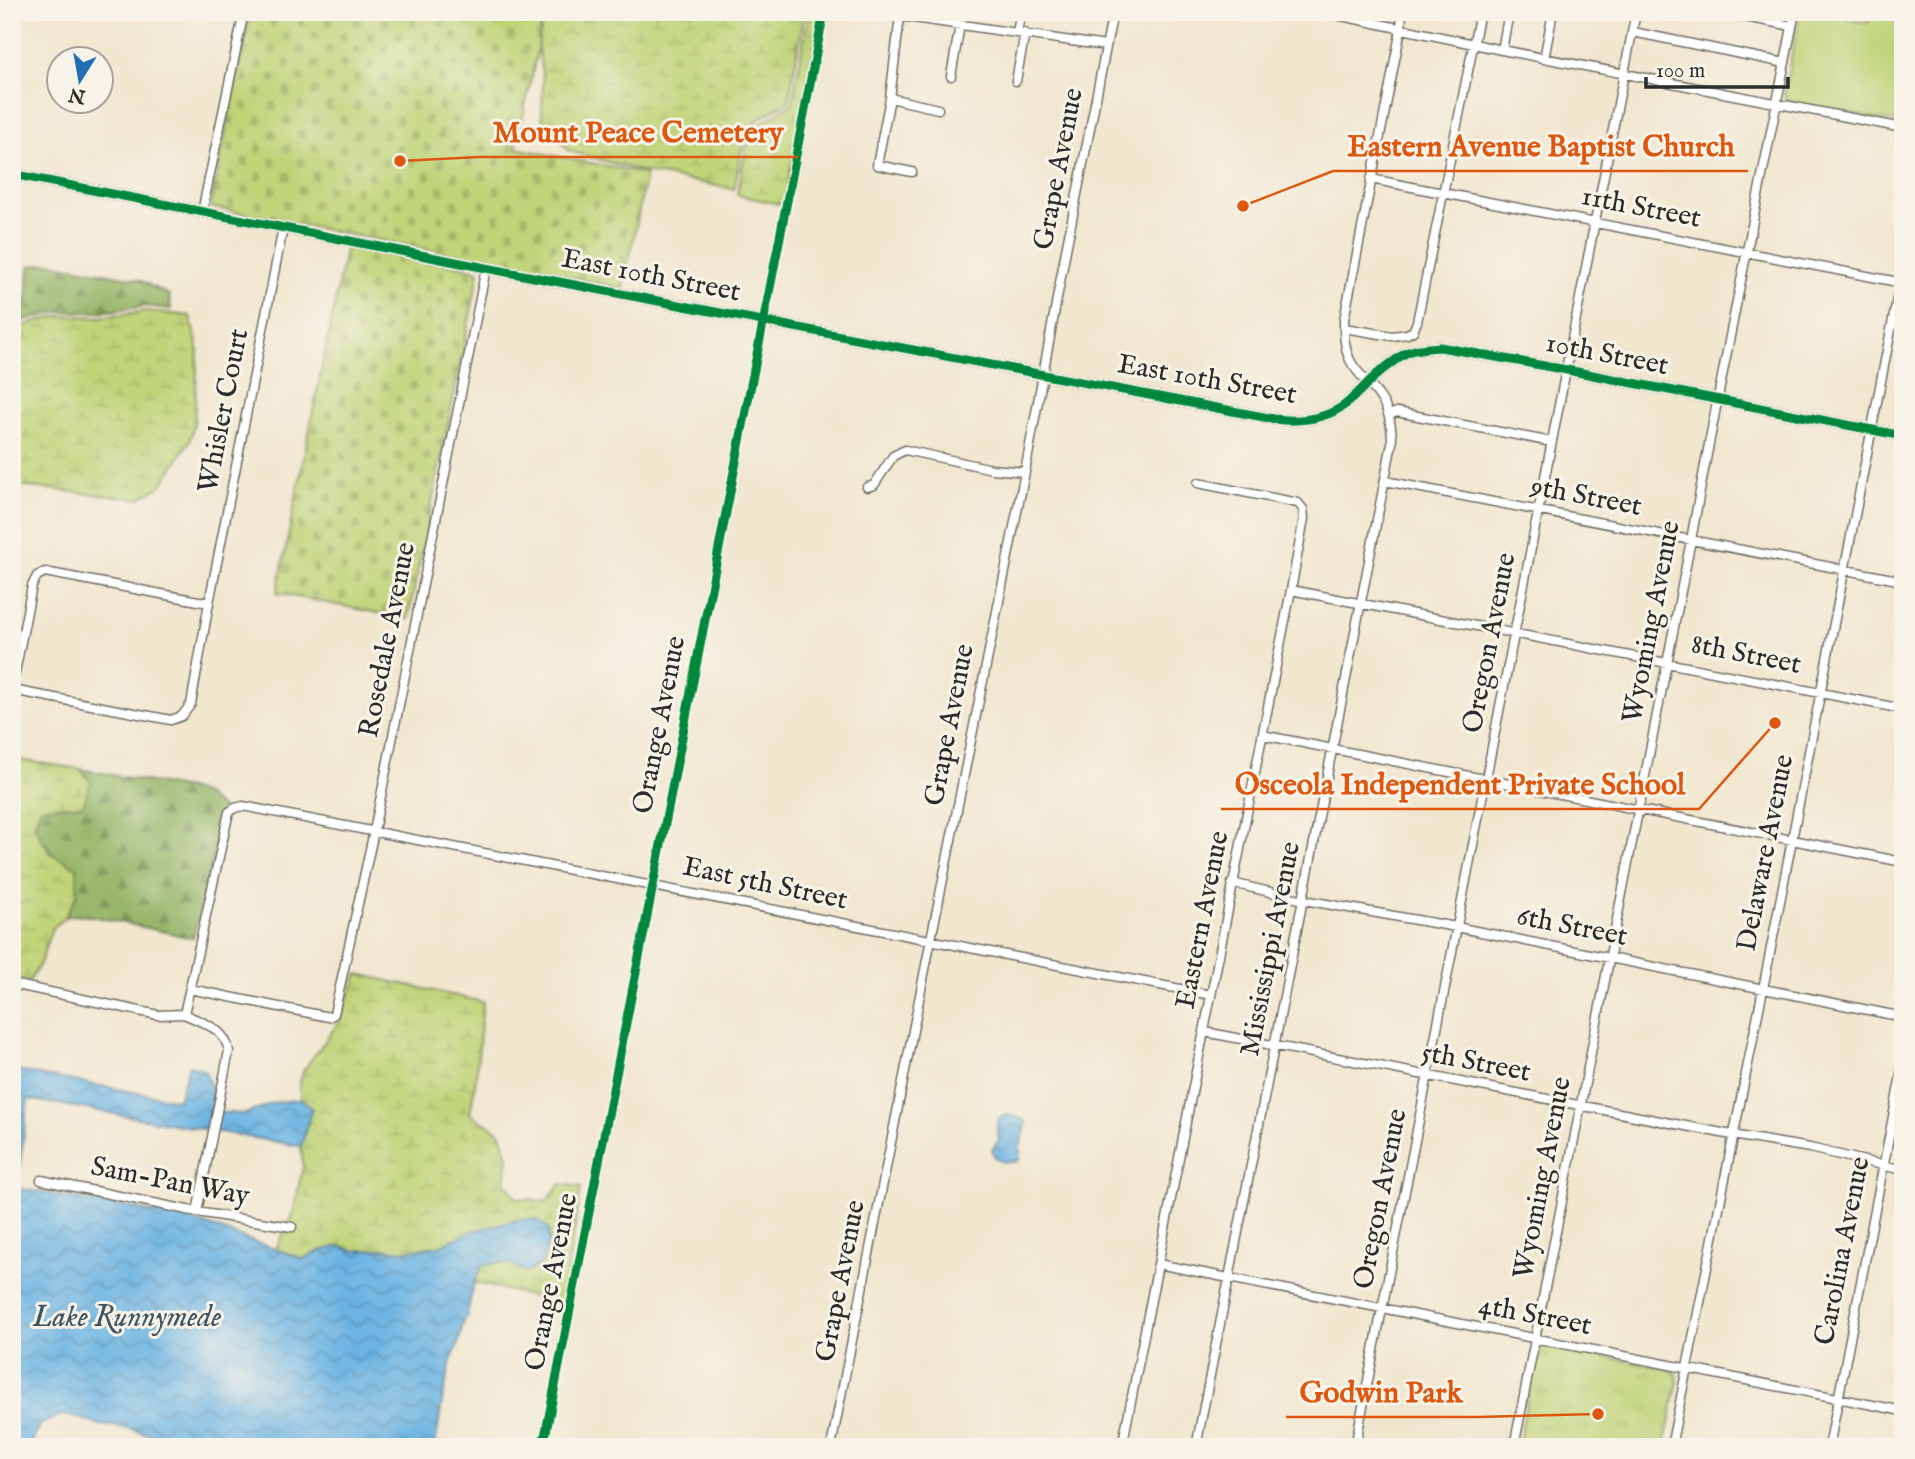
<svg xmlns="http://www.w3.org/2000/svg" width="1915" height="1459" viewBox="0 0 1915 1459" font-family="'IM FELL English',serif">
<style>
.green{fill:#bfd377;stroke:#757f51;stroke-width:2}
.forest{fill:url(#forest-firs);stroke:#61704a;stroke-width:2}
.wetland{fill:url(#wetland-marsh);stroke:#757f51;stroke-width:2}
.cemetery{fill:url(#cemetery-stones);stroke:#757f51;stroke-width:2}
.park{fill:url(#park-tufts);stroke:#757f51;stroke-width:2}
.water{fill:url(#water-waves);stroke:#4a6f86;stroke-width:2}
.lines{fill:none;stroke-linecap:round;stroke-linejoin:round}
.minor-casing{stroke:#706c64;stroke-width:11}
.tertiary-casing{stroke:#706c64;stroke-width:13}
.minor{stroke:#fff;stroke-width:8}
.tertiary{stroke:#fff;stroke-width:10}
.cycleway-casing{stroke:#f7f3e8;stroke-width:13}
.cycleway{stroke:#00873e;stroke-width:9}
.labels{text-anchor:middle;dominant-baseline:central;stroke-width:6;stroke-linejoin:round;paint-order:stroke}
.street-label{font-size:28px;fill:#2b2b2b;stroke:#f7f3e8}
.water-label{font-size:30px;font-style:italic;fill:#3e5462;stroke:#f7f3e8}
.leader{fill:none;stroke:#df570e;stroke-width:2.5}
.callout-dot{fill:#df570e;stroke:#f7f3e8;stroke-width:2.5}
.callout-label{font-size:30px;text-anchor:middle;font-weight:bold;fill:#df570e;stroke:#f7f3e8;stroke-width:6;stroke-linejoin:round;paint-order:stroke}
</style>
<defs>
<pattern id="forest-firs" width="22" height="20" patternUnits="userSpaceOnUse" patternTransform="scale(1.75)"><rect width="22" height="20" fill="#97b568"/><path d="M5 1l3.5 6h-7zM16 11l3.5 6h-7z" fill="#7b9356"/></pattern>
<pattern id="wetland-marsh" width="20" height="14" patternUnits="userSpaceOnUse" patternTransform="scale(1.75)"><rect width="20" height="14" fill="#bfd377"/><path d="M1 5h8M5 5V1M11 12h8M15 12V8" fill="none" stroke="#a4b567"/></pattern>
<pattern id="cemetery-stones" width="16" height="16" patternUnits="userSpaceOnUse" patternTransform="scale(1.75)"><rect width="16" height="16" fill="#bfd377"/><path d="M2 7V4a2 2 0 0 1 4 0v3zM10 15v-3a2 2 0 0 1 4 0v3z" fill="#a4b567"/></pattern>
<pattern id="park-tufts" width="24" height="20" patternUnits="userSpaceOnUse" patternTransform="scale(1.75)"><rect width="24" height="20" fill="#bfd377"/><path d="M3 7l-1-3M5 7V3M7 7l1-3M15 17l-1-3M17 17v-4M19 17l1-3" fill="none" stroke="#a4b567"/></pattern>
<pattern id="water-waves" width="16" height="10" patternUnits="userSpaceOnUse" patternTransform="scale(1.75)"><rect width="16" height="10" fill="#6ab3e2"/><path d="M0 5q4-4 8 0t8 0" fill="none" stroke="#5792b7"/></pattern>
</defs>
<rect width="100%" height="100%" fill="#f7f3e8"/>
<filter id="ink" filterUnits="userSpaceOnUse"><feTurbulence type="fractalNoise" baseFrequency=".0143" numOctaves="2"/><feDisplacementMap in="SourceGraphic" scale="14" xChannelSelector="R" yChannelSelector="G"/><feConvolveMatrix kernelMatrix="1 2 1 2 8 2 1 2 1" color-interpolation-filters="sRGB"/></filter>
<filter id="wash" filterUnits="userSpaceOnUse"><feTurbulence type="fractalNoise" baseFrequency=".00686" numOctaves="4" result="noise"/><feDisplacementMap in="SourceGraphic" scale="28" xChannelSelector="R" yChannelSelector="G"/><feGaussianBlur stdDeviation="1.57" result="paint"/><feColorMatrix in="noise" values="0 0 0 0 0 0 0 0 0 0 0 0 0 0 0 0 0 1.4 0 .05"/><feComposite in="paint" operator="in"/></filter>
<g filter="url(#wash)">
<rect width="100%" height="100%" fill="#f1e6ce"/>
<path class="green" d="M1800,12H1814L1868,23L1871,12H1903V124L1788,101L1784,95L1785,88Z"/>
<path class="forest" d="M51,263L140,280L169,295L171,309L146,306L100,312H57L19,322L20,313L27,298L29,266Z
M80,769L188,789L205,795L224,810L193,938L97,917L78,915L65,917L77,895V868L50,853L34,825L41,807L83,805L90,782Z"/>
<path class="wetland" d="M544,12H805L788,102L758,119L742,146L734,189L644,172L569,151L542,119L543,80L538,47Z
M809,12H821L784,205L737,195L746,148L761,123L792,104Z
M146,311L190,316L198,347L194,426L189,442L161,486L138,499L12,485V329L58,316L101,317Z
M12,759L80,769L91,782L83,805L41,807L34,825L50,853L77,868V895L65,917L51,930L40,964L29,982L12,979Z
M358,974L483,1002L476,1077L470,1114L501,1133L508,1157L505,1182L517,1198L547,1201L561,1184L581,1187L562,1304L474,1282L482,1266C503,1260 509,1261 527,1272L475,1230L439,1246L402,1251L382,1249L355,1251L340,1246L320,1251L303,1259L276,1249L293,1215L303,1166L301,1146L312,1108L301,1099L299,1088L303,1071L336,1026Z"/>
<path class="cemetery" d="M251,12H543L538,47L516,148L646,174L624,288L210,207Z
M346,246L473,269L479,272L408,619L277,593Z"/>
<path class="park" d="M1545,1345L1673,1370L1677,1376L1678,1381L1664,1447H1518L1536,1351Z"/>
<path class="water" d="M189,1065L205,1071L212,1090L211,1112L245,1114L273,1103L301,1099L312,1108L301,1146L28,1099L17,1188L187,1218L303,1259L320,1251L340,1246L355,1251L382,1249L402,1251L439,1246L475,1230L519,1220L536,1219L549,1229V1242L541,1265L527,1272C508,1261 503,1260 482,1266L474,1282L467,1315L463,1324L458,1345L451,1361L442,1401L435,1447H220L144,1433L129,1428L100,1425L72,1416L60,1415L39,1425L30,1447H12V1070L178,1100Z
M1011,1115L1026,1121C1027,1130 1023,1134 1021,1142C1019,1148 1020,1154 1019,1160C1008,1164 995,1163 992,1150L999,1140L997,1129L998,1119L1005,1115Z"/>
</g>
<g filter="url(#ink)">
<g class="lines">
<g class="minor-casing">
<path id="minor" d="M894,12L900,16L1106,46
M1323,12L1502,50L1903,128
M1719,12L1792,26
M900,16L890,98L877,165L912,172
M951,23L953,12
M1017,32L1021,12
M1633,32L1785,63
M1502,50L1509,12
M1544,59L1553,12
M951,76L960,25
M1016,81L1025,33
M890,98L938,109
M1371,179L1903,283
M202,212L244,12
M1344,328L1392,336L1407,334L1413,331L1417,322L1480,12
M1389,415L1397,412L1552,442
M1385,481L1903,581
M867,487L874,485L893,456L905,450L992,469L1025,472
M1291,590L1903,709
M209,603L283,228
M12,688L32,586L37,576L45,572L209,603L191,704L182,716L171,720L12,690
M1262,735L1903,862
M1232,883L1304,900L1456,927L1903,1017
M12,984L158,1015L184,1014
M190,989L329,1017L334,1014L374,831L486,268
M1205,1032L1732,1135L1810,1148L1903,1170
M41,1180L197,1212L292,1227
M197,1212L229,1051C225,1028 203,1023 184,1014L229,812L235,808L243,806C566,866 888,933 1211,995
M1158,1264L1903,1411
M543,1447L824,12
M831,1447L932,934L1025,472L1066,250L1113,12
M1122,1447L1291,590L1304,518L1303,509L1298,503L1198,483
M1196,1447L1392,443C1392,427 1389,409 1379,396C1371,384 1358,375 1351,362C1344,349 1344,334 1344,320L1401,29L1402,12
M1355,1447L1636,12
M1514,1447L1691,540C1723,364 1760,188 1795,12
M1671,1447L1763,989L1903,268
M1829,1447L1903,1065"/>
</g>
<g class="tertiary-casing">
<path id="tertiary" d="M12,174L486,268L1274,419C1299,422 1325,420 1346,404C1360,392 1371,378 1386,367C1393,362 1400,356 1408,352C1418,348 1429,348 1440,347L1567,370L1903,436"/>
</g>
<use href="#minor" class="minor"/>
<use href="#tertiary" class="tertiary"/>
<g class="cycleway-casing">
<path id="cycleway" d="M12,174L486,268L1274,419C1299,422 1325,420 1346,404C1360,392 1371,378 1386,367C1393,362 1400,356 1408,352C1418,348 1429,348 1440,347L1567,370L1903,436
M543,1447L824,12"/>
</g>
<use href="#cycleway" class="cycleway"/>
</g>
</g>
<g class="labels">
<g class="street-label">
<text transform="translate(1059 169) rotate(-79)">Grape Avenue</text>
<text transform="translate(1641 208) rotate(11)">11th Street</text>
<text transform="translate(651 276) rotate(11)">East 10th Street</text>
<text transform="translate(1607 355) rotate(11)">10th Street</text>
<text transform="translate(1207 380) rotate(10)">East 10th Street</text>
<text transform="translate(224 411) rotate(-79)">Whisler Court</text>
<text transform="translate(1586 497) rotate(11)">9th Street</text>
<text transform="translate(1652 622) rotate(-79)">Wyoming Avenue</text>
<text transform="translate(388 640) rotate(-79)">Rosedale Avenue</text>
<text transform="translate(1490 643) rotate(-79)">Oregon Avenue</text>
<text transform="translate(1746 655) rotate(11)">8th Street</text>
<text transform="translate(660 725) rotate(-79)">Orange Avenue</text>
<text transform="translate(950 725) rotate(-79)">Grape Avenue</text>
<text transform="translate(1766 853) rotate(-79)">Delaware Avenue</text>
<text transform="translate(765 884) rotate(12)">East 5th Street</text>
<text transform="translate(1203 920) rotate(-79)">Eastern Avenue</text>
<text transform="translate(1572 927) rotate(11)">6th Street</text>
<text transform="translate(1271 949) rotate(-79)">Mississippi Avenue</text>
<text transform="translate(1476 1063) rotate(11)">5th Street</text>
<text transform="translate(1543 1178) rotate(-79)">Wyoming Avenue</text>
<text transform="translate(170 1182) rotate(11)">Sam-Pan Way</text>
<text transform="translate(1381 1199) rotate(-79)">Oregon Avenue</text>
<text transform="translate(1843 1251) rotate(-79)">Carolina Avenue</text>
<text transform="translate(841 1281) rotate(-79)">Grape Avenue</text>
<text transform="translate(552 1282) rotate(-79)">Orange Avenue</text>
<text transform="translate(1535 1316) rotate(11)">4th Street</text>
</g>
<g class="water-label">
<text x="127" y="1318">Lake Runnymede</text>
</g>
</g>
<path class="leader" d="M400 161L479 157H798M1243 206L1333 171H1748M1775 723L1699 809H1221M1598 1414L1477 1417H1286"/>
<g class="callout-dot">
<circle cx="400" cy="161" r="7"/>
<circle cx="1243" cy="206" r="7"/>
<circle cx="1775" cy="723" r="7"/>
<circle cx="1598" cy="1414" r="7"/>
</g>
<g class="callout-label">
<text x="638" y="142">Mount Peace Cemetery</text>
<text x="1541" y="156">Eastern Avenue Baptist Church</text>
<text x="1460" y="794">Osceola Independent Private School</text>
<text x="1381" y="1402">Godwin Park</text>
</g>
<rect width="1915" height="1459" fill="none" stroke="#f7f3e8" stroke-width="42"/>
<g transform="translate(80 80) rotate(191)"><circle r="33" fill="#f7f3e8" stroke="#a5a39c" stroke-width="2"/>
<path d="M0-5L12 26L0 18L-12 26Z" fill="#1f6fb2"/>
<text y="-10" font-size="19" font-weight="bold" text-anchor="middle" fill="#2b2b2b">N</text>
</g>
<path d="M1646 77v10h142v-10" fill="none" stroke="#2b2b2b" stroke-width="3.5"/>
<text x="1656" y="77" font-size="21" fill="#2b2b2b" stroke="#f7f3e8" stroke-width="5" paint-order="stroke">100 m</text>
</svg>
